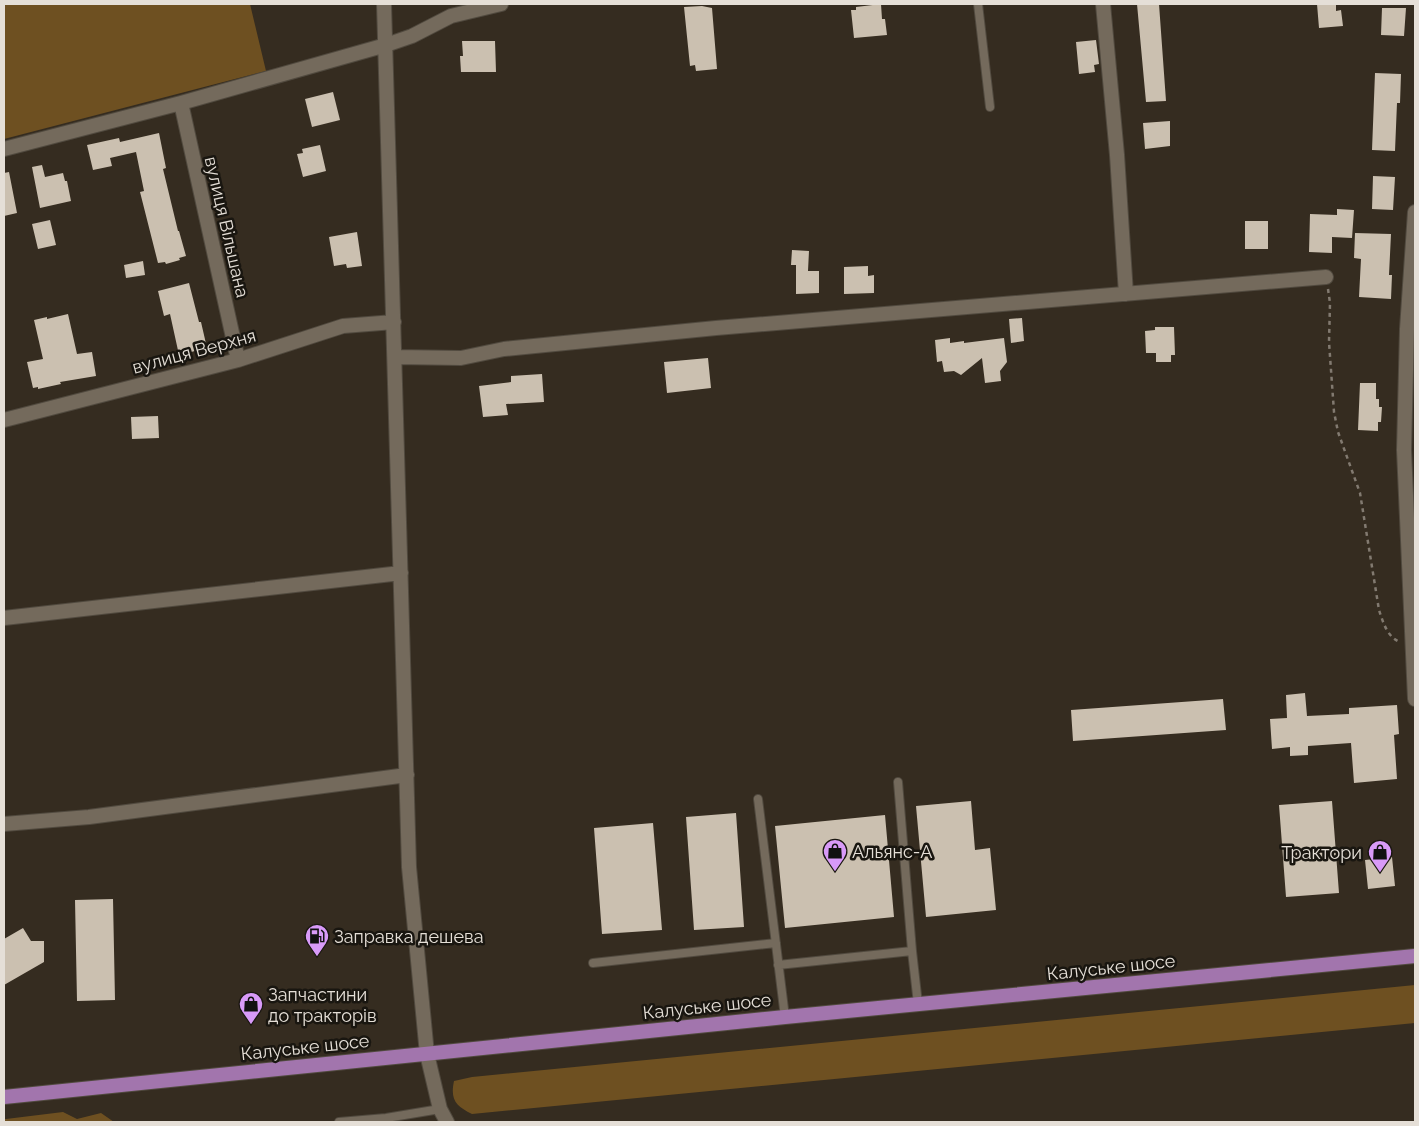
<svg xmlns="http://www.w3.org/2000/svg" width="1419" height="1126" viewBox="0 0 1419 1126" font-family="Raleway,sans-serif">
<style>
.green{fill:#6e5021}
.building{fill:#cbc0b0}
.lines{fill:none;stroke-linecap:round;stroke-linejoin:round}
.service-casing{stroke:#514a3f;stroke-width:10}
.minor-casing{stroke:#514a3f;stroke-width:16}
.primary-casing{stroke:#514a3f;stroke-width:16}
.path{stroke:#827a70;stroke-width:2.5;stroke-dasharray:4 4;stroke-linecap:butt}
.service{stroke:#746a5c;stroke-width:8}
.minor{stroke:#746a5c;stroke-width:14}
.primary{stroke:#a275ad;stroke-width:14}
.labels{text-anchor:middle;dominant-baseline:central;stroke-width:5;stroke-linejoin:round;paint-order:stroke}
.street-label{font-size:18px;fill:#e5dfd7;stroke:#191610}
.poi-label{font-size:18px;fill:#e5dfd7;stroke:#191610;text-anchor:start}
</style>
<rect width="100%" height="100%" fill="#352c20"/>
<path class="green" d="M4,4H250L266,71L4,139Z
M1415,985V1023L472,1114C456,1106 450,1100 454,1081L472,1077Z
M63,1112L77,1119L101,1113L114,1122H4V1119H6Z"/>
<path class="building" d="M881,4L882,19H885L887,35L854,38L851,10H856V7Z
M1137,4H1159L1166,101L1146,102Z
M1317,4H1336V11L1341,10L1343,26L1319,28Z
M702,6L712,8L717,69L696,71L695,65L690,66L684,7Z
M1382,8H1406L1404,36L1381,35Z
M1096,40L1099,64L1094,65L1095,72L1079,74L1076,42Z
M462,41H495L496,72H461L460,56H463Z
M1375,73L1401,74L1400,103H1397L1395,151L1372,150Z
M333,92L340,120L312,127L305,99Z
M1170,121V146L1145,149L1143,123Z
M159,133L166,168L163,169L178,231H179L186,256L179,258L180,260L166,264L165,262L158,263L140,192L144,191L136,152L110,158L112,166L93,170L87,145L119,138L120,142Z
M320,145L326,171L303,177L297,154L303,153L302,149Z
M42,165L45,177L63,173L65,181H67L71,201L40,208L32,167Z
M9,172L17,213L4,216V173Z
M1373,176L1395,177L1393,210L1372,209Z
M1337,209L1354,210L1352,238L1332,237V253L1309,252L1310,214L1337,215Z
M50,220L56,245L38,249L32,224Z
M1245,221H1268V249H1245Z
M357,232L362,266L347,268L346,264L334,266L329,237Z
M1355,233L1391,234L1389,275H1392L1391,299L1359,297L1361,259L1354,258Z
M792,250L809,251L808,271H819V293L796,294V265H791Z
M143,261L145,275L126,278L124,265Z
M868,266V276L874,275V293L844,294V267Z
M189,283L199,322H201L207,348L179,355L170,314L164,316L158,291Z
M68,314L77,354L92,352L96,376L60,382L61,384L38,389V387L33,388L27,362L43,359L34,320L47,317V319Z
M1022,318L1024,341L1011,343L1009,319Z
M1155,327H1174L1175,355H1171V362H1156V353H1146L1145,331L1155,330Z
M950,338V343L964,341V343L1004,338L1007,362L1000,371L1001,381L985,383L982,358L961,375L954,371L944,372L942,361L937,362L935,340Z
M708,358L711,388L667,393L664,362Z
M542,374L544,402L506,404L508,415L483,417L479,386L511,382V376Z
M1360,383H1376V399H1379V407H1382L1381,422H1378V431L1358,430Z
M158,416L159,438L132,439L131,417Z
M1305,693L1307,716L1349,714V708L1397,705L1399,734L1394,735L1397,779L1354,783L1351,743L1308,746V755L1290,756V747L1272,749L1270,719L1287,718L1286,695Z
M1223,699L1226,730L1073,741L1071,710Z
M971,801L975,850L990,848L996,910L926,917L916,806Z
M1332,801L1339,893L1286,897L1279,805Z
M736,813L744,927L694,930L686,817Z
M885,815L894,917L785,928L775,826Z
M653,823L662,930L602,934L594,828Z
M1392,857L1395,886L1368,889L1365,860Z
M113,899L115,1000L77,1001L75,900Z
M23,928L31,941H44V962L4,985V939Z"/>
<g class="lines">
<g class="service-casing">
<path id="service" d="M978,4L990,107
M758,799L785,1017
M912,951L918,1004
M593,963L776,943
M778,965L912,951L898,782
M339,1122L386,1118L440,1109"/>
</g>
<g class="minor-casing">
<path id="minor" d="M384,4L409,867L427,1054L440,1109L447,1122
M1103,4L1117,155L1126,294
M181,103L238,360
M4,149L181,103L386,45L412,36L451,16L501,4
M1415,212L1407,329L1404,450L1415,699
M395,357L461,358L504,349L716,328L1326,277
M4,420L238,360L343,326L394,322
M4,618L401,573
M4,824L89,817L407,775"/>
</g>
<g class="primary-casing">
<path id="primary" d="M4,1097L785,1017L1415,956"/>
</g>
<path class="path" d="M1328,289L1330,303L1329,342L1334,412L1338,432L1360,493L1379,610C1383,622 1387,637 1400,642"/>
<use href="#service" class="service"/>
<use href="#minor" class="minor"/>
<use href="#primary" class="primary"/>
</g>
<defs>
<g id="shop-pin" transform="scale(1.25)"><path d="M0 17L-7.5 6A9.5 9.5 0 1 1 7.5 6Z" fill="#d89af8" stroke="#191610"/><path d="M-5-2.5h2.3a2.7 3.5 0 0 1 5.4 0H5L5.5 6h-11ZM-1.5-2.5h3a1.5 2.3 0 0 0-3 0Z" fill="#111"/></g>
<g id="fuel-pin" transform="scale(1.25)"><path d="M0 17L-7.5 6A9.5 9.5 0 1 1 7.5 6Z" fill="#d89af8" stroke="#191610"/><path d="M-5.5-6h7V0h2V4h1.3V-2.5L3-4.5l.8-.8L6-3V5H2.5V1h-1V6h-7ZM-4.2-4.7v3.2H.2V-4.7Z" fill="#111"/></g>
</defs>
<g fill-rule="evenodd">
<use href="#shop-pin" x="835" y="851"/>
<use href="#shop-pin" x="1380" y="852"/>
<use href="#fuel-pin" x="317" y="936"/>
<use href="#shop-pin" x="251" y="1004"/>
</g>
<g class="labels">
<g class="street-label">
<text transform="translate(227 227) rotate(77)">вулиця Вільшана</text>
<text transform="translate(194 351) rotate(-15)">вулиця Верхня</text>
<text transform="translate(1111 967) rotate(-6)">Калуське шосе</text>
<text transform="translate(707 1006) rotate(-6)">Калуське шосе</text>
<text transform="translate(305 1047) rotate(-6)">Калуське шосе</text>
</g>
<g class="poi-label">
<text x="852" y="851">Альянс-А</text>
<text x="1362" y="852" text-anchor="end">Трактори</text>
<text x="334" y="936">Заправка дешева</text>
<text x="268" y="994">Запчастини<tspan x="268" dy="21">до тракторів</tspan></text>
</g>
</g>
<rect width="1419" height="1126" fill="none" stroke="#e5dfd7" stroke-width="10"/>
</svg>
